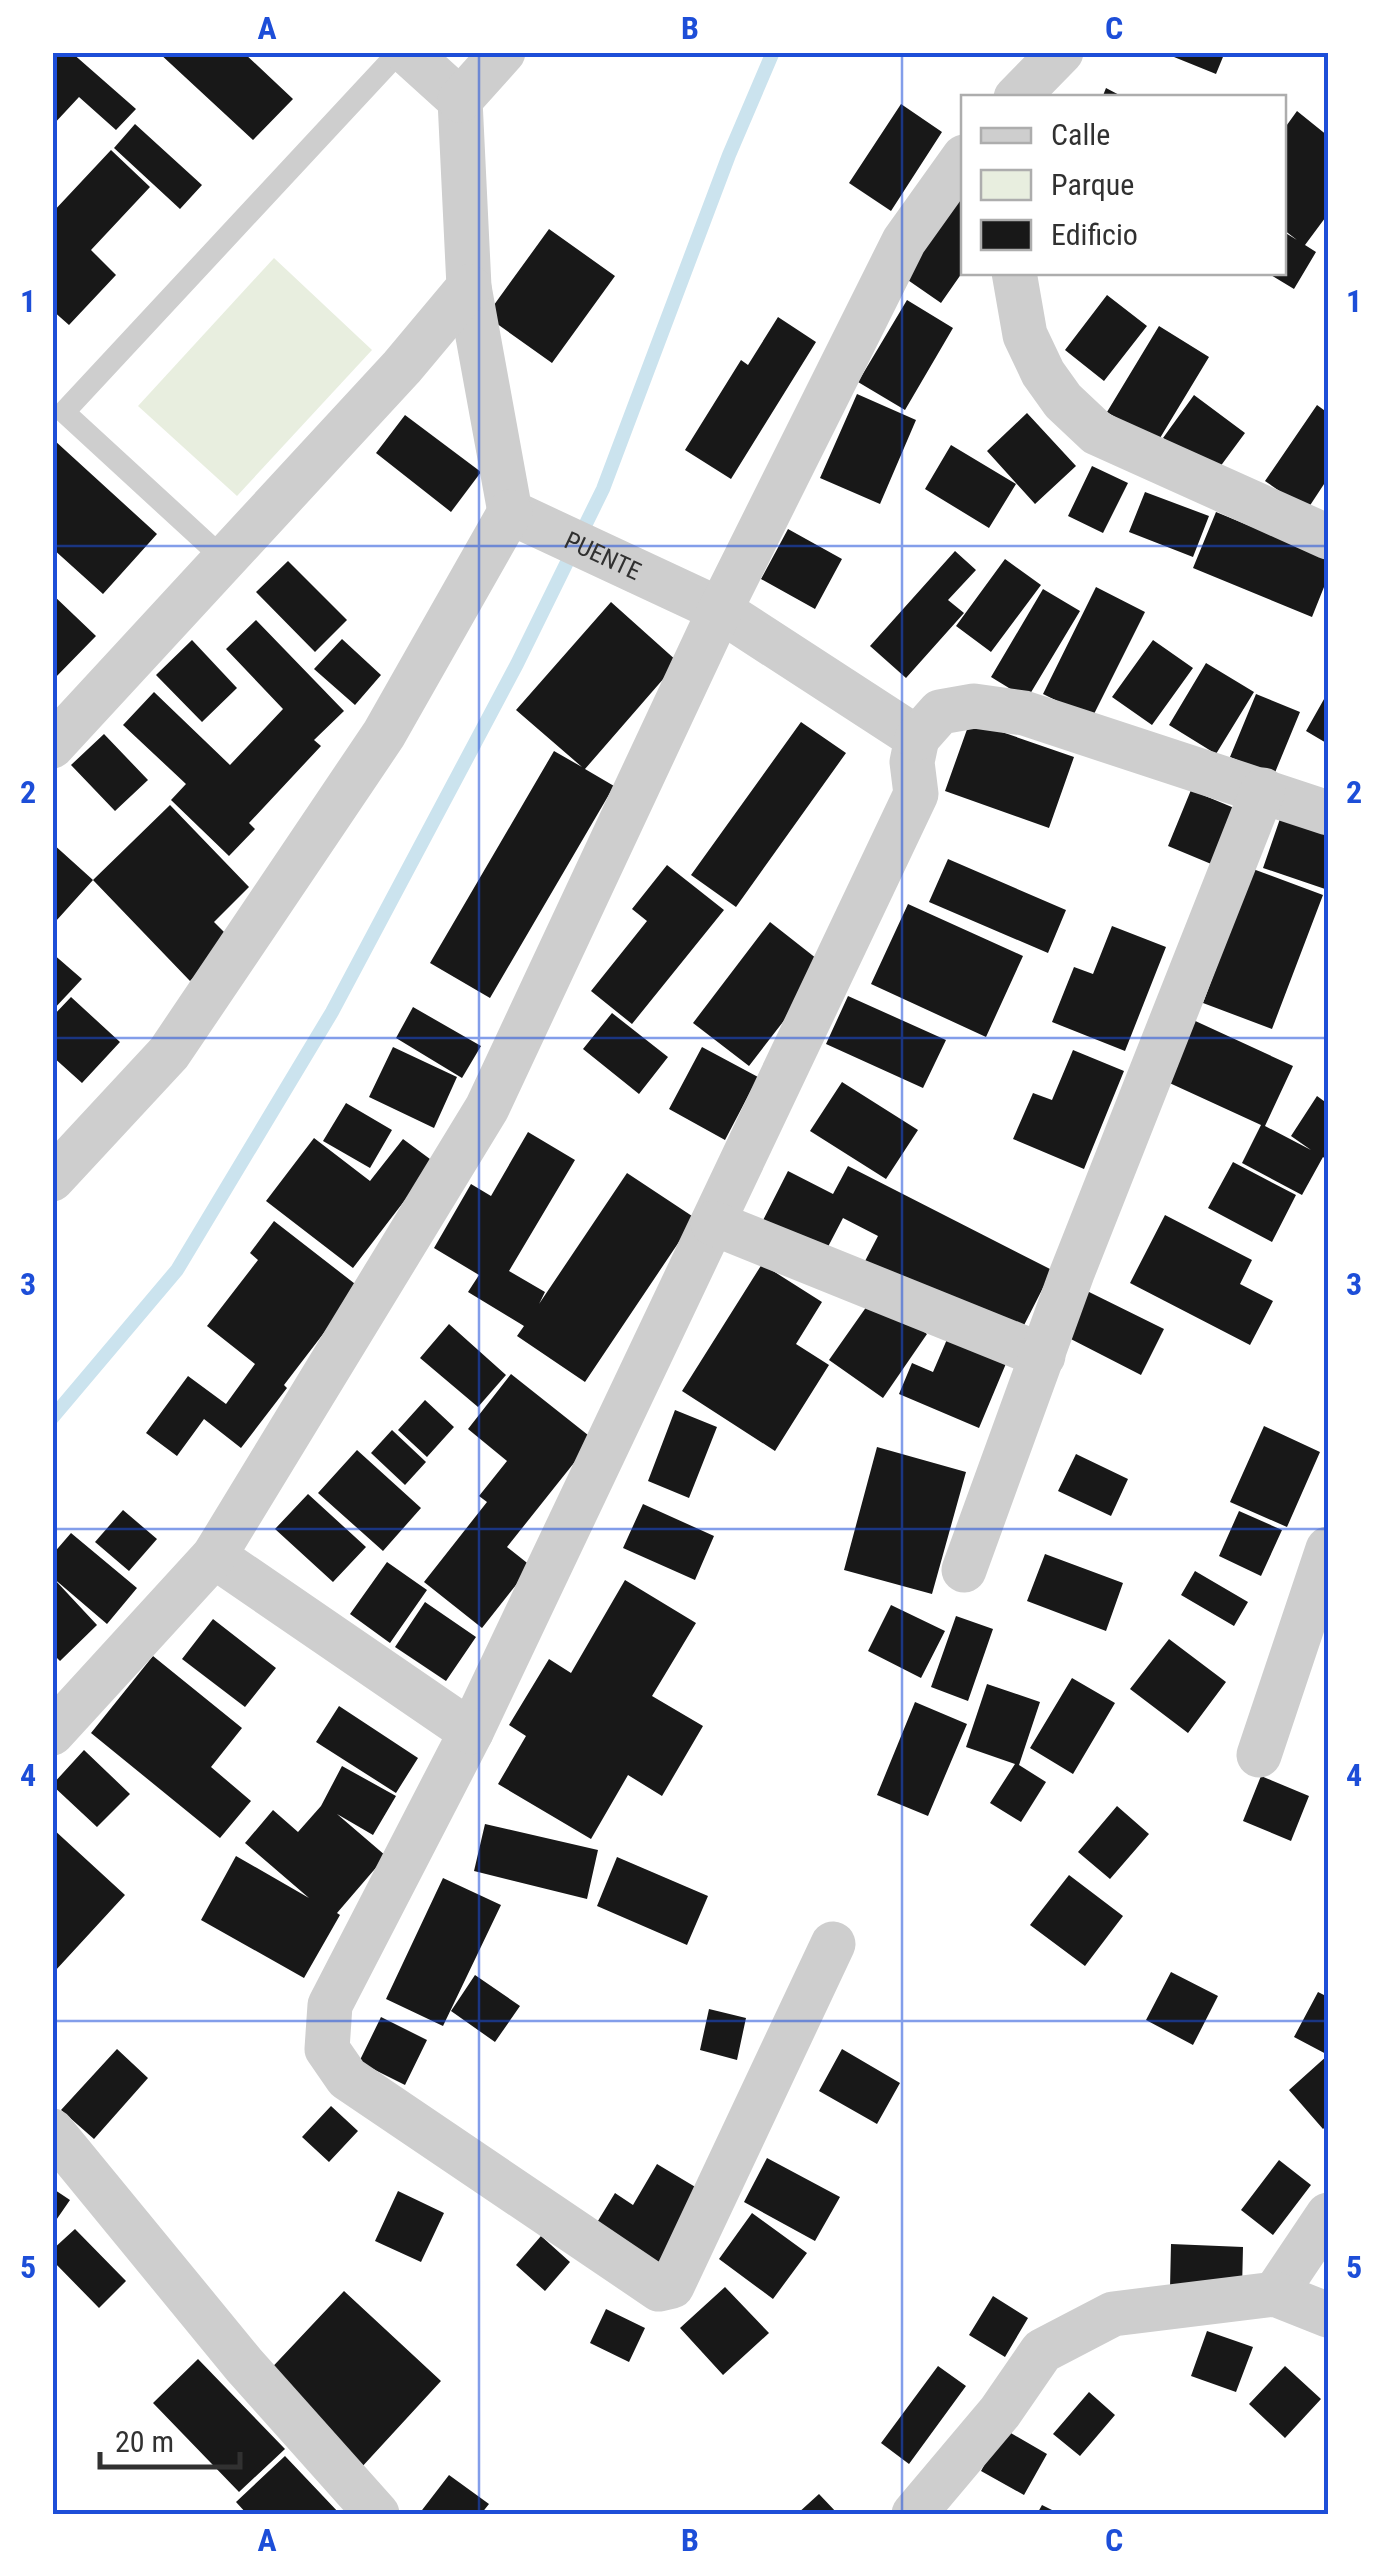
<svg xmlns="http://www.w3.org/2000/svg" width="1381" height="2567" viewBox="0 0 1381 2567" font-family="'Roboto Condensed',sans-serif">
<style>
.green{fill:#e8eedf}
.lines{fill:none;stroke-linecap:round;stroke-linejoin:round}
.stream{stroke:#cbe3ee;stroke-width:14}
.building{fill:#181818}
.lane{stroke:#cecece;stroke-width:22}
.street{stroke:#cecece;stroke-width:45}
.grid{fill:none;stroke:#1d4ed8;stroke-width:2.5;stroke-opacity:0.55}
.labels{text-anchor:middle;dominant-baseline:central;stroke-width:10;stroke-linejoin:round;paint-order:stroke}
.street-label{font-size:25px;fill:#313131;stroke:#fff}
.neatline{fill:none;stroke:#1d4ed8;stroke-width:4}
.grid-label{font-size:32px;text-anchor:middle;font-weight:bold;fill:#1d4ed8}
</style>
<rect width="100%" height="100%" fill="#fff"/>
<path class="green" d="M274,258L372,350L237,496L138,406Z"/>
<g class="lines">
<path class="stream" d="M52,1418L177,1270L332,1012L517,664L603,489L729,155L773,52"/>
</g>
<path class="building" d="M52,52H71L136,109L116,130L79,97L52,126Z
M158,52H243L293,99L253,140Z
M1176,52H1225L1216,74L1174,57Z
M1106,88L1125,98H1102Z
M901,104L942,132L891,211L849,183Z
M1297,111L1328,136V214L1305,245L1316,252L1294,289L1266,272H1284V232L1297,240L1284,230V129Z
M135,124L202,185L180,209L114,148Z
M111,150L150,187L91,250L116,275L69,325L52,310V213Z
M958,196L964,200V270L941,303L902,276Z
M549,229L615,276L552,363L486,316Z
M1107,295L1147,326L1104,381L1065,350Z
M907,300L953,328L905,410L858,382Z
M778,317L816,342L731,479L685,450L741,360L748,365Z
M1159,326L1209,357L1157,443L1107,412Z
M857,394L916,420L880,504L820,478Z
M1194,395L1245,433L1214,475L1163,438Z
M1317,405L1328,413V478L1307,510L1265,481Z
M1027,413L1076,466L1035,504L987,451Z
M405,415L481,472L451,512L376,453Z
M54,440L157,534L103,594L52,548Z
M951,445L1016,484L989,528L925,489Z
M1092,466L1128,483L1103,533L1068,516Z
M1145,492L1209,516L1193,557L1129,532Z
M1216,512L1328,558V577L1312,617L1193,568Z
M788,529L842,559L815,609L761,579Z
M955,551L976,570L948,600L964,613L906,678L870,646Z
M1005,559L1041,585L991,652L956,626Z
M288,561L347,620L315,652L256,592Z
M1096,587L1145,612L1092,718L1043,694Z
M1043,589L1080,611L1027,699L991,677Z
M52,594L96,636L52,681Z
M611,602L678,662L585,769L614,786L490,998L430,963L554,751L582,767L516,710Z
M256,620L344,711L314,740L321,746L249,823L255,829L229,856L171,800L186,784L123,725L154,692L230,765L283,709L226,649Z
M342,639L381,675L355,705L314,669Z
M192,640L237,688L202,722L156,675Z
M1153,640L1193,668L1152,725L1112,697Z
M1206,663L1254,692L1216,754L1169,725Z
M1328,692V744L1306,731Z
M1256,694L1300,712L1274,775L1230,757Z
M970,721L1074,757L1049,828L945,791Z
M801,722L846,753L736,907L691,875Z
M104,734L148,780L115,811L71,765Z
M1191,790L1239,810L1216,866L1168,846Z
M170,805L249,887L214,922L232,940L190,981L93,880L56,921L52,918V843L93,880Z
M1282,813L1328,829V890L1263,868Z
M948,859L1066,910L1048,953L929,902Z
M667,865L724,910L632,1024L591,991L647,921L632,909Z
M1253,869L1323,895L1272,1029L1203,1003Z
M908,904L1023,956L986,1037L871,984Z
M770,922L826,966L749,1066L693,1023Z
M1112,926L1166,947L1125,1051L1052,1022L1074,967L1093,974Z
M52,953L82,979L52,1011Z
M848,996L946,1040L923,1088L826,1044Z
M71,997L120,1042L82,1083L52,1056V1017Z
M413,1007L481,1046L462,1078L396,1038Z
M612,1013L668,1057L639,1094L583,1049Z
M1191,1019L1293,1066L1265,1126L1311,1150L1291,1136L1317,1096L1328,1104V1161L1323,1157L1302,1195L1242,1163L1261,1125L1163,1080Z
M393,1047L457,1077L434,1128L369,1097Z
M702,1047L758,1077L725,1140L669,1109Z
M1073,1050L1124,1071L1084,1169L1013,1139L1033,1093L1052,1100Z
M842,1082L918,1130L886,1179L810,1131Z
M346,1103L392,1130L370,1168L323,1141Z
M528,1132L575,1160L509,1271L545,1292L539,1304L627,1173L695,1218L585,1382L517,1336L524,1326L468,1292L479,1275L434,1248L471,1184L491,1196Z
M314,1138L370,1181L403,1139L434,1162L353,1268L266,1201Z
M1233,1162L1296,1195L1272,1242L1208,1208Z
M848,1166L1052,1270L1015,1343L863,1265L878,1236L843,1218L819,1264L757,1232L788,1171L833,1194Z
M1165,1215L1252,1260L1240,1284L1273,1301L1250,1345L1130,1283Z
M274,1221L359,1287L284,1385L287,1388L241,1448L204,1419L177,1456L146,1433L188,1376L226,1404L255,1364L207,1326L258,1260L250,1253Z
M762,1264L822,1302L796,1344L829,1365L775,1451L682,1391Z
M1085,1290L1164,1329L1141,1375L1063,1335Z
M874,1296L927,1334L883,1398L829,1360Z
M449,1324L506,1375L478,1407L420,1358Z
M951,1330L1010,1354L979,1428L899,1394L912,1363L933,1372Z
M511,1374L593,1439L507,1547L531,1566L482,1628L424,1582L487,1502L479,1496L507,1461L468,1429Z
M425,1400L454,1427L427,1457L398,1430Z
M675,1410L717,1427L689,1498L648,1481Z
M1264,1426L1320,1452L1287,1527L1230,1502Z
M392,1430L426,1462L405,1485L371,1453Z
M877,1447L966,1472L932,1594L844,1570Z
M357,1450L421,1508L383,1551L318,1493Z
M1076,1454L1128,1479L1111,1516L1058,1491Z
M308,1494L366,1547L333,1582L275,1529Z
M643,1504L714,1536L695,1580L623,1548Z
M123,1510L157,1539L129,1571L95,1542Z
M1239,1511L1282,1530L1261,1576L1219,1556Z
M71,1533L137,1588L107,1624L52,1577V1555Z
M1045,1554L1123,1583L1106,1631L1027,1601Z
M387,1562L427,1590L390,1643L350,1614Z
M1195,1571L1248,1602L1234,1626L1181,1595Z
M55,1580L97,1625L60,1661L52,1653Z
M625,1580L696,1623L652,1696L703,1726L662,1796L628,1775L591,1839L498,1784L526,1736L509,1725L549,1659L571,1673Z
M425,1602L476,1637L446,1681L395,1647Z
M891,1605L945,1631L921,1678L868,1651Z
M956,1616L993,1629L968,1701L931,1687Z
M213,1619L276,1668L245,1707L182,1659Z
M1169,1639L1226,1682L1188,1733L1130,1689Z
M153,1656L242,1728L211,1767L251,1801L220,1838L91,1733Z
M1072,1678L1115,1703L1073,1774L1030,1748Z
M987,1684L1040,1702L1019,1765L1046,1782L1021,1822L990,1803L1015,1764L966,1747Z
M915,1702L967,1724L928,1816L877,1795Z
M339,1706L418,1758L396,1793L316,1742Z
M84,1750L130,1794L97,1827L52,1785Z
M342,1766L396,1796L373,1835L337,1814L386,1856L337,1913L340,1915L304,1978L201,1920L236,1856L309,1898L245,1843L273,1810L298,1832L321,1806Z
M1261,1776L1309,1796L1291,1841L1243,1821Z
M1117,1806L1149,1834L1110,1879L1078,1852Z
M485,1824L598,1850L587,1899L474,1871Z
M52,1828L125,1895L55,1971L52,1968Z
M617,1857L708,1896L687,1945L597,1906Z
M1069,1875L1123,1916L1085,1966L1030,1925Z
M443,1878L501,1905L443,2026L386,1999Z
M1171,1972L1218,1996L1193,2045L1146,2020Z
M475,1975L520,2006L495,2042L451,2011Z
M1318,1992L1328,1997V2055L1294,2037Z
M709,2009L746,2018L737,2060L700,2050Z
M381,2017L427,2040L405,2085L359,2062Z
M117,2049L148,2078L94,2139L61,2110Z
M842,2049L900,2083L877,2124L819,2091Z
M1328,2055V2124L1323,2129L1289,2090Z
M331,2106L358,2131L329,2162L302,2137Z
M767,2158L840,2197L815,2241L744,2202Z
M1279,2160L1311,2185L1273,2235L1241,2210Z
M657,2164L707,2194L661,2271L593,2229L615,2193L633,2205Z
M52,2188L70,2200L52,2226Z
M398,2191L444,2213L421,2262L375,2241Z
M752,2213L807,2253L773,2299L719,2259Z
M75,2229L126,2281L99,2308L52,2260V2250Z
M541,2236L570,2262L545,2291L516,2265Z
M1171,2244L1243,2247L1242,2290L1170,2288Z
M725,2287L769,2333L723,2375L680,2328Z
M344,2291L441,2381L360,2469L263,2377Z
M993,2296L1028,2318L1005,2357L969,2335Z
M606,2309L645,2328L629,2362L590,2343Z
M1207,2331L1253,2347L1236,2392L1191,2376Z
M198,2359L285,2449L239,2492L153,2403Z
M938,2366L966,2386L909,2464L881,2443Z
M1285,2366L1321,2399L1285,2438L1249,2404Z
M1089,2392L1115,2415L1080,2456L1053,2434Z
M1004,2429L1047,2454L1024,2495L981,2471Z
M285,2456L340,2514H247L236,2502Z
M449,2475L489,2504L481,2514H419Z
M819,2494L838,2514H797Z
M1042,2505L1060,2514H1037Z"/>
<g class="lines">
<path class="lane" d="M225,560L64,412L399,52"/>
<g class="street">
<path id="s1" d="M407,52L460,100L469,287L510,512L720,610L917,738L912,762L916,794L471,1732L330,2005L327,2049L347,2078L659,2289L672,2286L833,1944"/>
<path d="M1016,98L1061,52"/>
<path d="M460,100L503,52"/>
<path d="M1014,272L1025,335L1043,373L1063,401L1097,433L1328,537"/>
<path d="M917,738L940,712L974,706L1024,713L1328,813"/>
<path d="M52,746L402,367L469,287"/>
<path d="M52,1179L169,1053L384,734L510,512"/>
<path d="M713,1223L1043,1356"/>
<path d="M214,1556L471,1732"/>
<path d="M964,1570L1072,1273L1263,790"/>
<path d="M52,1733L214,1556L487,1108L720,610L904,241L964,157"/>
<path d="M1259,1755L1328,1549"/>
<path d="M52,2131L244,2365L377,2514"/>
<path d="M1275,2294L1328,2215"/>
<path d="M914,2514L1000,2412L1042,2351L1113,2314L1275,2294L1328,2315"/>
</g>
</g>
<path class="grid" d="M479,52V2514M902,52V2514M52,546H1328M52,1038H1328M52,1529H1328M52,2021H1328"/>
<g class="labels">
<g class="street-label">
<text stroke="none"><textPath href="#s1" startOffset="590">PUENTE</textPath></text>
</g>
</g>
<rect width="1381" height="2567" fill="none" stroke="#ffffff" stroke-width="110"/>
<rect x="961" y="95" width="325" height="180" fill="#ffffff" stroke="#adadad" stroke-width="2.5"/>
<rect x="981" y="128" width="50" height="15" fill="#cecece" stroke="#adadad" stroke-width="2.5"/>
<text x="1051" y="145" font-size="30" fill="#313131">Calle</text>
<rect x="981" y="170" width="50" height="30" fill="#e8eedf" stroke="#adadad" stroke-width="2.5"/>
<text x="1051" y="195" font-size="30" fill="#313131">Parque</text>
<rect x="981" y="220" width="50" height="30" fill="#181818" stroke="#adadad" stroke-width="2.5"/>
<text x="1051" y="245" font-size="30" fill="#313131">Edificio</text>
<path d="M100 2452v15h140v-15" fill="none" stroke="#313131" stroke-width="5"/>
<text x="115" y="2452" font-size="30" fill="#313131" stroke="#ffffff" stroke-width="8" paint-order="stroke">20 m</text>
<rect x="55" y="55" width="1271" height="2457" class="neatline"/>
<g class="grid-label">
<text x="267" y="39">A</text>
<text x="690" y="39">B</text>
<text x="1114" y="39">C</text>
<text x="28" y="312">1</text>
<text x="1354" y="312">1</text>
<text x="28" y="803">2</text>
<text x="1354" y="803">2</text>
<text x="28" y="1295">3</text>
<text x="1354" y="1295">3</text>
<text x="28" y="1786">4</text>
<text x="1354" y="1786">4</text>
<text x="28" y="2278">5</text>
<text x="1354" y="2278">5</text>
<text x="267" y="2551">A</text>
<text x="690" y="2551">B</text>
<text x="1114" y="2551">C</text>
</g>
</svg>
